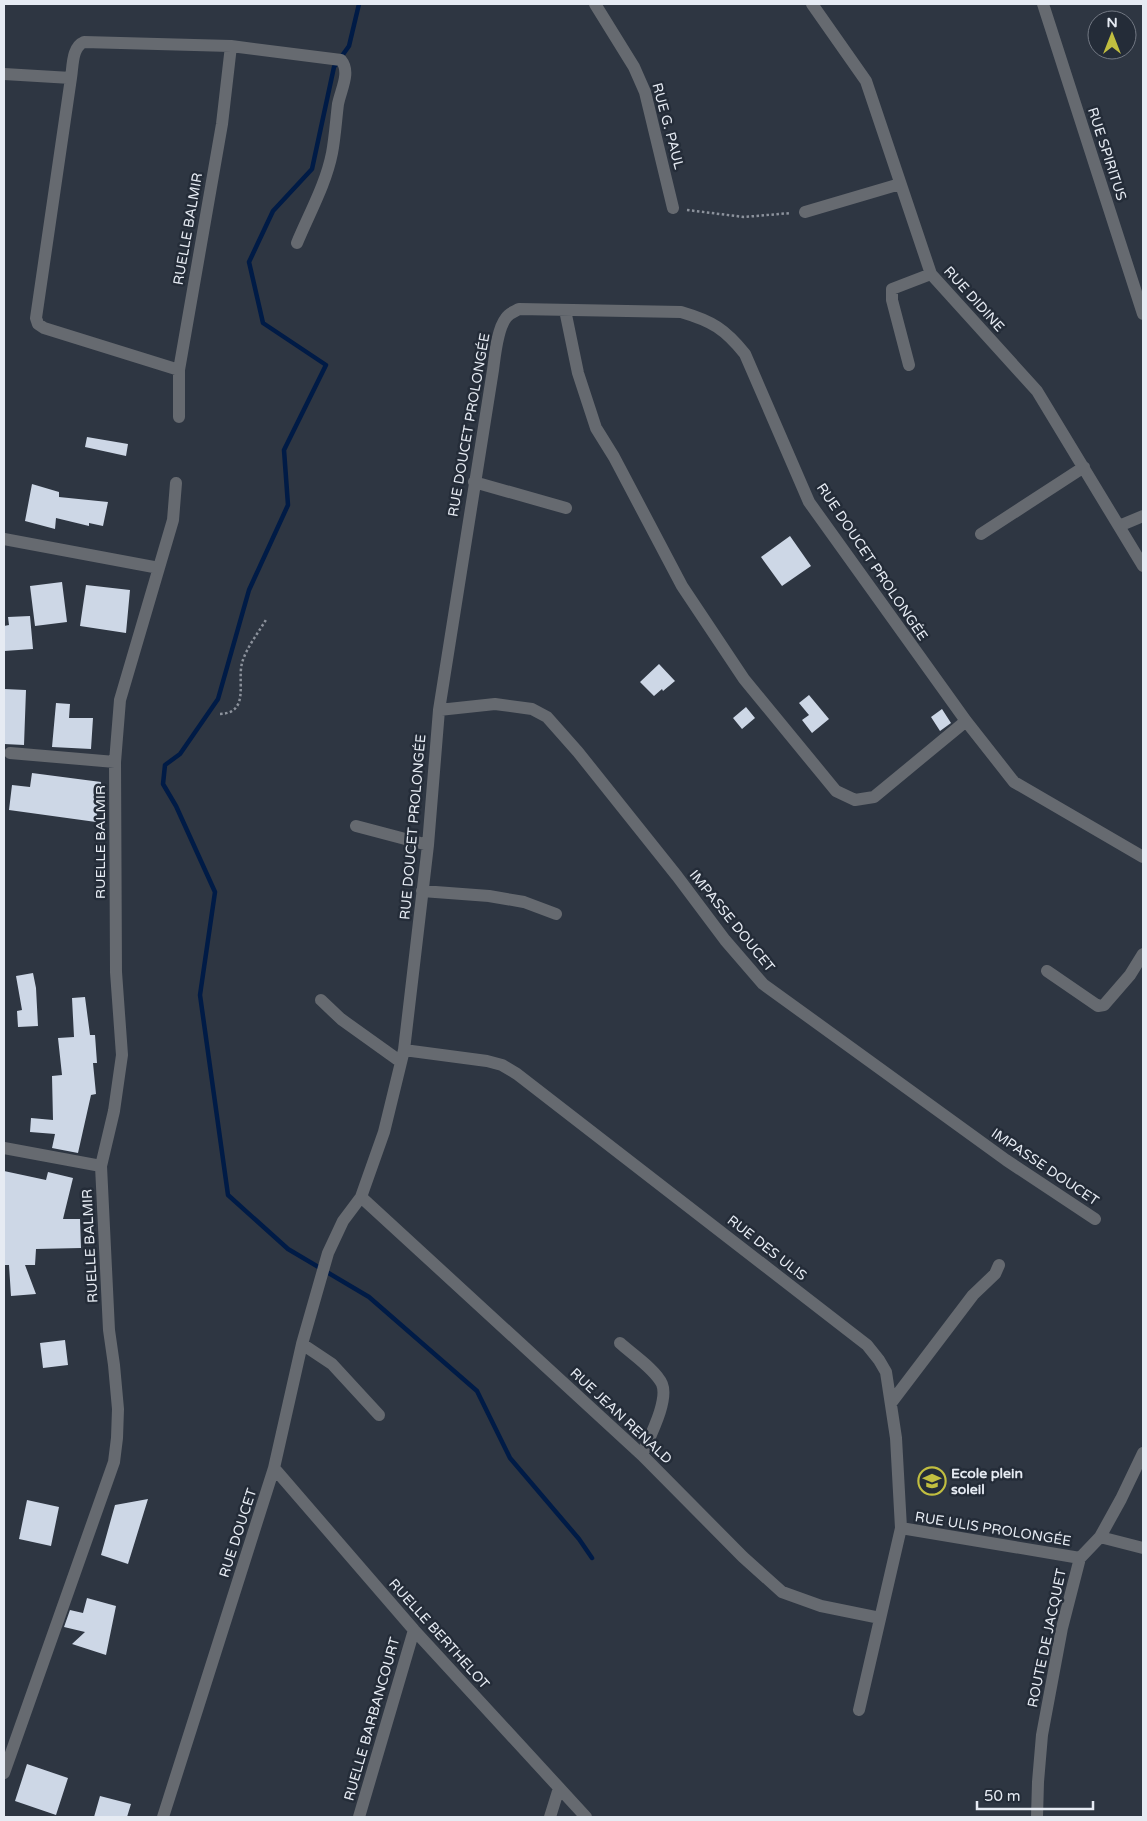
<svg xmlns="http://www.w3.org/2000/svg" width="1147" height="1821" viewBox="0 0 1147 1821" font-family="'Varela Round',sans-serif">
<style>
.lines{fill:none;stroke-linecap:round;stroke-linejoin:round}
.stream{stroke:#001b46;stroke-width:4.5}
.building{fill:#cdd7e6}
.path{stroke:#8c929c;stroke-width:2.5;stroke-dasharray:2.5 2.5;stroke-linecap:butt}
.minor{stroke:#666a70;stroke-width:12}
.labels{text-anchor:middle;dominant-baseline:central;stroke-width:5;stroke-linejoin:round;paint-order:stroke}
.street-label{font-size:14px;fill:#e6ebf3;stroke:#242c38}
.poi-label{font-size:14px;font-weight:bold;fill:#e6ebf3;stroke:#242c38;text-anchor:start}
</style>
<rect width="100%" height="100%" fill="#2e3642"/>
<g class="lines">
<path class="stream" d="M359,4L349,46L334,67L312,169L273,211L249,262L263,323L326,365L284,450L288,505L249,590L218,699L180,754L165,765L163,784L176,806L215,892L200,995L228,1195L288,1249L369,1297L477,1391L510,1458L579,1539L592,1558"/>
</g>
<path class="building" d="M87,437L128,444L126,456L85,447Z
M32,484L59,492V497L108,502L103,526L89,523V526L56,518L55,529L25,521Z
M790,536L811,566L782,586L761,557Z
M62,582L67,622L35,626L30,586Z
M86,585L130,590L126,633L80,626Z
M30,616L33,649L4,651V626L9,625L8,617Z
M659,664L675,681L663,691L662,689L654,696L640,682Z
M4,689L26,690L24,745L4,744Z
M809,695L829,719L812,733L802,720L809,715L799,703Z
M56,703L70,704L69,718H93L91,749L52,747Z
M746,707L755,718L742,729L733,718Z
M942,709L951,723L940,731L931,717Z
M32,773L101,782L96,822L9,810L12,785L30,787Z
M33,973L36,988L38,1026L18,1027L17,1011L22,1010L16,976Z
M85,997L90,1035H95L97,1063H93L96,1094L91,1095L78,1153L52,1148L55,1134L30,1132L31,1118L53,1120L52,1076L62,1075L58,1038L74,1037L72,998Z
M4,1171L46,1180L48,1172L73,1178L63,1219H80L81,1248L36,1249L35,1265H25L36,1294L11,1296L9,1265H4Z
M65,1340L68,1365L43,1368L40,1343Z
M148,1499L128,1564L101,1555L115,1505Z
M27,1500L59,1507L51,1546L19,1539Z
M87,1598L116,1606L106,1655L72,1644L85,1632L64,1627L70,1610L83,1613Z
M27,1764L68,1778L56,1815L15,1801Z
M100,1796L131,1804L127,1817H94Z"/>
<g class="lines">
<path class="path" d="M687,210L744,217L791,213
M220,714C250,713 237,682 242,663C246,648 259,632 267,618"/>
<path class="minor" d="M595,4L634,67L645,92L673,208
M812,4L866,81L931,274L1037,391L1143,566
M1043,4L1143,314
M4,74L71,78
M805,212L900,184
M565,310L578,373L596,428L614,457L682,586L744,679L836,791L855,800L874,797L966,721
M909,365L892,300V289L931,274
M179,370L44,328L38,324L36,318L71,78C73,65 72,47 84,42L231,46L341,60C351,72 341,89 338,104C336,120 335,137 332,153C326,184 309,214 297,243
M179,417V370L222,124L231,46
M474,482L566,508
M1119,526L1143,516
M981,534L1084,467
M4,539L159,568
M439,710L495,704L532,709L547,717L578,752L677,876L725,940L763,984L1006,1160L1095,1219
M10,753L115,762
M356,826L428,845
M422,891L489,896L524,902L556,914
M1047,971L1098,1006L1104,1005L1130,975L1143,954
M321,1000L341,1019L401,1062
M404,1050L487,1061L502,1065L517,1074L867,1345L879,1360L886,1372L896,1438L901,1528L859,1710
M4,1148L101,1166
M361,1197L642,1455L743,1557L782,1592L821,1606L880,1618
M620,1343C632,1354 656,1370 662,1384C669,1401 649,1438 642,1455
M302,1344L332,1364L379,1415
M891,1403L973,1295L995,1274L999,1265
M274,1468L414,1630L586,1817
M901,1528L1080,1558
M1100,1537L1143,1548
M4,1773L114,1462L117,1438L118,1409L114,1365L109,1330L101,1166L114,1111L122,1055L116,972L115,762L120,700L173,520L176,483
M163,1817L274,1468L302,1344L328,1253L343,1221L361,1197L384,1132L404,1050L428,845L439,710L493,370C495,356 497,329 506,318C509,313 514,312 519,309L681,312C712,321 725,329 745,354L809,502L966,721L1014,782L1143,857
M359,1817L414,1630
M550,1817L559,1788
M1037,1817L1038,1782L1042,1735L1062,1628L1080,1558L1100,1537L1121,1499L1143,1453"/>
</g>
<defs>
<g id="school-ring" transform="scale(1.4375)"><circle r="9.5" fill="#242c38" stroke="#c1be40" stroke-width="1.5"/><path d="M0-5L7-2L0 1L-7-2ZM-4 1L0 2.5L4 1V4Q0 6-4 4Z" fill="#c1be40"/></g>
</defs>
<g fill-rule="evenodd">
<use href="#school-ring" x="932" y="1481"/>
</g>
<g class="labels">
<g class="street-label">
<text transform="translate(668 126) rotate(75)">RUE G. PAUL</text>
<text transform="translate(1107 154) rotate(72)">RUE SPIRITUS</text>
<text transform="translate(188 229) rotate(-80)">RUELLE BALMIR</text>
<text transform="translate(974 299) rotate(48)">RUE DIDINE</text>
<text transform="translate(469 425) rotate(-80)">RUE DOUCET PROLONGÉE</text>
<text transform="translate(872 562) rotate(56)">RUE DOUCET PROLONGÉE</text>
<text transform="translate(413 827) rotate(-85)">RUE DOUCET PROLONGÉE</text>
<text transform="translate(100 842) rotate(-90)">RUELLE BALMIR</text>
<text transform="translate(732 921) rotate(51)">IMPASSE DOUCET</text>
<text transform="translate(1045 1167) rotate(34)">IMPASSE DOUCET</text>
<text transform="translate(90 1246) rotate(-93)">RUELLE BALMIR</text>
<text transform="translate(767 1248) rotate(38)">RUE DES ULIS</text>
<text transform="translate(621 1416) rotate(43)">RUE JEAN RENALD</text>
<text transform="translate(993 1529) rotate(9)">RUE ULIS PROLONGÉE</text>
<text transform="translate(238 1533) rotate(-72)">RUE DOUCET</text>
<text transform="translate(439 1634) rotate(48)">RUELLE BERTHELOT</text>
<text transform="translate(1047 1638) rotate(-78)">ROUTE DE JACQUET</text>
<text transform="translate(372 1719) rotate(-74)">RUELLE BARBANCOURT</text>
</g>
<g class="poi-label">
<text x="951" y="1473">Ecole plein<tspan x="951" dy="16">soleil</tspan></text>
</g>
</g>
<rect width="1147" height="1821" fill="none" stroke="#e6ebf3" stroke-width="10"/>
<g transform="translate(1112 35)"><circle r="24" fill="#242c38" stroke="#727883"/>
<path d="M0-4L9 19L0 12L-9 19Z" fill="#c1be40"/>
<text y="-8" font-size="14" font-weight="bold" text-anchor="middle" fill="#e6ebf3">N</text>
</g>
<path d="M977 1801v8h116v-8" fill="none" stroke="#e6ebf3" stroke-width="2.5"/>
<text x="984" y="1801" font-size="15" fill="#e6ebf3" stroke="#242c38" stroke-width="4" paint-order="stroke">50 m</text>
</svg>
